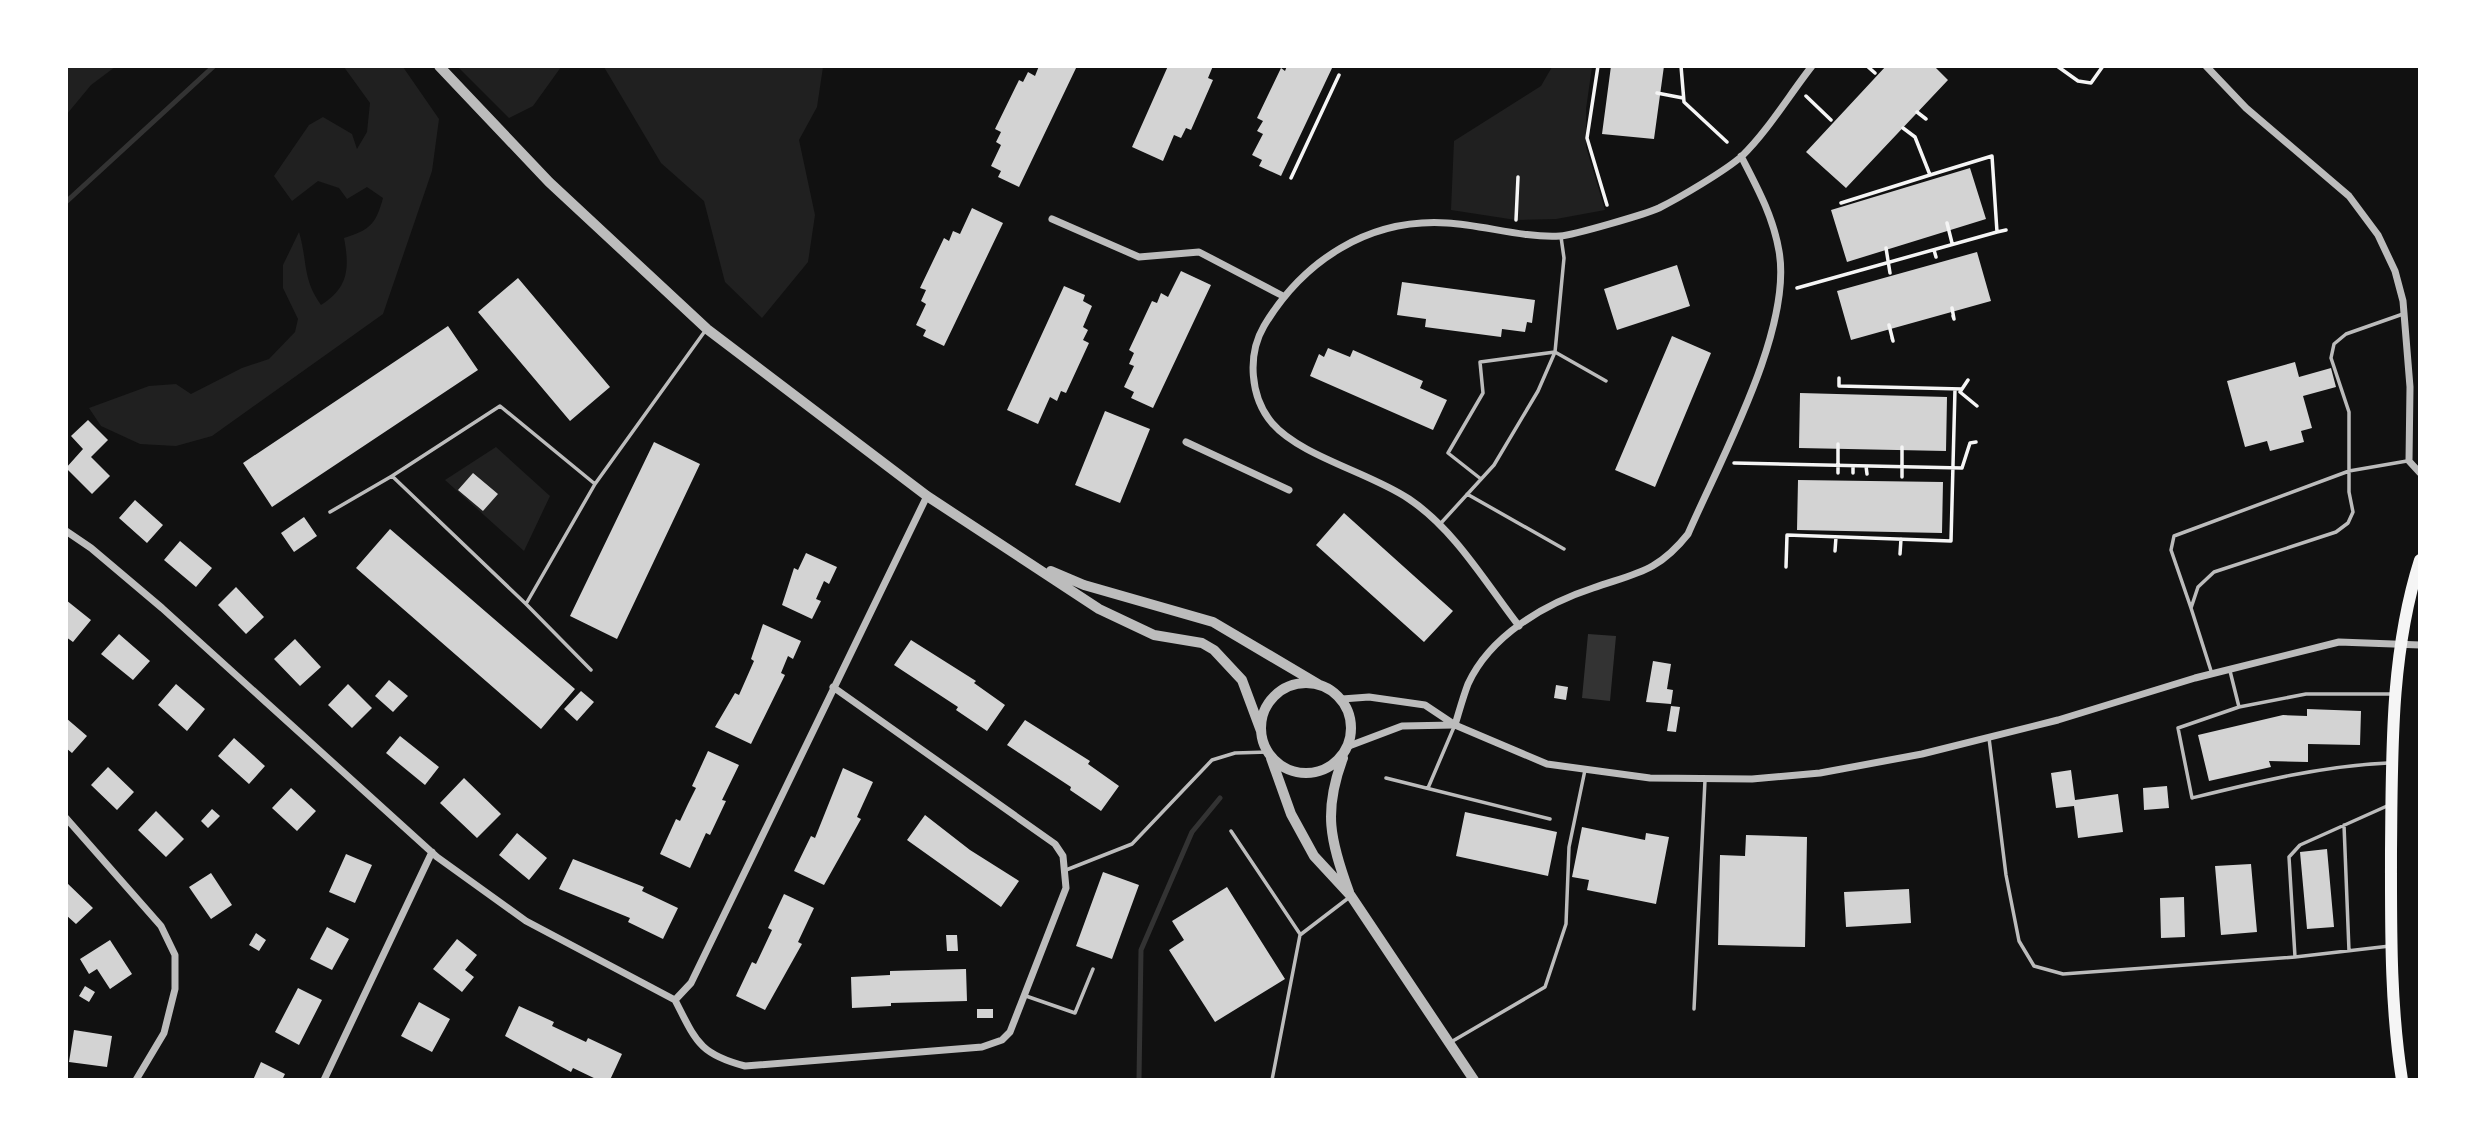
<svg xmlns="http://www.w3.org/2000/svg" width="2486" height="1146" viewBox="0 0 2486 1146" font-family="Lora,serif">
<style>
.green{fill:#202020}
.water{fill:#333}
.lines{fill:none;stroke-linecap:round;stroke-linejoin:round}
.stream{stroke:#333;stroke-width:5}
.building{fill:#d3d3d3}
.path{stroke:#f5f5f5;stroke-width:3.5}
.service{stroke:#bcbcbc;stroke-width:3.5}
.minor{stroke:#bcbcbc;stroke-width:7}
.tertiary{stroke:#bcbcbc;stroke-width:10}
.primary{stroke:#f5f5f5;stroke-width:12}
</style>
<rect width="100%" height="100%" fill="#111"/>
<path class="green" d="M67,66H115V67L91,85L67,114Z
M344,67H403L439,119L432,171L383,314L212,436L176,446L140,444L101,426L89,408L149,386L176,384L191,394L242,368L269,359L295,332L298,319L283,288V265L299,232C308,263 302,278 321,305C348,288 350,269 344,238C370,230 376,224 383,198L367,187L347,199L339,188L318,181L292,201L274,176L309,125L323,117L352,134L357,149L367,132L370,103Z
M458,67H561L533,106L509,118Z
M604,67H823L817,107L799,140L815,215L808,262L762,318L725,282L704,201L661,163Z
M1552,67H1592L1586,109V147L1605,210L1556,219L1516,220L1451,210L1454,141L1541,86Z
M496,447L550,496L524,551L445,480Z"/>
<path class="water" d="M1588,634L1616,636L1610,701L1582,698Z"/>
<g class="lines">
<path class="stream" d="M66,202L214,66
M1139,1080L1141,950L1192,832L1220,798"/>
</g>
<path class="building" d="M1039,66H1077L1019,187L998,177L1001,171L991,166L1001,145L996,142L1001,132L995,129L1019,80L1023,82L1028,72L1035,76Z
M1168,66H1213L1208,78L1213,80L1191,130L1186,128L1181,138L1174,135L1163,161L1132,147Z
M1287,66H1333L1281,176L1259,166L1262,160L1252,155L1263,134L1257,131L1263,121L1257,118L1281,68L1285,71Z
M1611,66H1664L1654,139L1602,134Z
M1886,66H1934L1948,80L1846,188L1806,152Z
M1970,168L1986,219L1847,262L1831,210Z
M972,208L1003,223L944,346L923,336L926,330L916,325L926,304L921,301L926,290L920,288L944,238L949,241L953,231L960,234Z
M1977,252L1991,301L1851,340L1837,291Z
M1677,265L1690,306L1617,330L1604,289Z
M1181,271L1211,285L1153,408L1131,398L1134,392L1124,387L1134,366L1129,364L1134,353L1129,350L1152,301L1157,303L1161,293L1168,297Z
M518,278L610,387L570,421L478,312Z
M1402,282L1535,300L1532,323L1527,322L1525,332L1502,329L1501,337L1425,327L1426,319L1397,315Z
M1064,286L1085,295L1083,301L1092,306L1083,327L1088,330L1083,340L1089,343L1066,393L1061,391L1057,401L1050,397L1038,424L1007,410Z
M448,326L478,370L272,507L243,463Z
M1672,336L1711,353L1655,487L1615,470Z
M1328,348L1350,357L1353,350L1423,381L1420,388L1447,400L1433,430L1310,376L1319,354L1324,357Z
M2295,362L2299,377L2331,368L2336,387L2303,396L2312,428L2301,431L2304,442L2270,451L2267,441L2245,447L2227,381Z
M1800,393L1947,397L1946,451L1799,448Z
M1105,411L1150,429L1120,503L1075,485Z
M88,420L108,440L91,457L110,476L92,494L66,468L83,449L71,436Z
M654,442L700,464L617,639L570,616Z
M473,473L498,494L483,511L458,490Z
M1798,480L1943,482L1942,533L1797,530Z
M135,500L163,525L147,543L119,518Z
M1344,513L1453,611L1424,642L1316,545Z
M304,517L317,536L294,552L281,533Z
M390,529L575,689L541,729L356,568Z
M180,541L212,568L196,587L164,560Z
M806,553L837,567L829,584L824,581L816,599L821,601L812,619L782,605L794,568L798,570Z
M236,587L264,617L246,634L218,605Z
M66,600L91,620L73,642L66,637Z
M763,624L801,641L793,659L788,656L781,673L785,675L751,744L715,727L735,693L739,695L754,661L751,659Z
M119,634L150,661L133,680L101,654Z
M295,639L321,667L300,686L274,659Z
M911,640L976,681L974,683L1005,705L987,731L956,710L958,707L894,665Z
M1653,661L1671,664L1667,689L1673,690L1671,704L1646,702Z
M389,680L408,696L393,712L375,696Z
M176,684L205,709L187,731L158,705Z
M348,684L372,708L352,728L328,705Z
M1556,685L1568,687L1566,700L1554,698Z
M581,691L594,702L577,721L564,709Z
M1671,706L1680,707L1676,732L1667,731Z
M2307,709L2361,711L2360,745L2308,744V762L2269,761L2271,767L2209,781L2198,735L2283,715L2307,716Z
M66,718L87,736L72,753L66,748Z
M1025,720L1090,761L1088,764L1119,786L1101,811L1070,790L1071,787L1007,745Z
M400,736L439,767L425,785L386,753Z
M234,738L265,766L249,784L218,756Z
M708,751L739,765L722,800L726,801L710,835L706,833L690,868L660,854L676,819L680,821L688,804L696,788L692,786Z
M108,767L134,792L117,810L91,785Z
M843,768L873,782L857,817L861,819L824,885L794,871L811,836L815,838Z
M2071,770L2075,800L2118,794L2123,832L2078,838L2074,806L2056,808L2051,773Z
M464,778L501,814L477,838L440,803Z
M2167,786L2169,808L2144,810L2143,788Z
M291,788L316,811L297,831L272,808Z
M212,809L220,816L208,828L201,821Z
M156,811L184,839L166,857L138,830Z
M1465,812L1557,832L1548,876L1456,856Z
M925,815L970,850L1019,881L1001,907L907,840Z
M1582,827L1645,840L1646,833L1669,837L1656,904L1587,890L1589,880L1572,877Z
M517,833L547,858L529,880L499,855Z
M1746,835L1807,837L1805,947L1718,945L1720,855L1745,856Z
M2327,849L2334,927L2307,929L2300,852Z
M346,854L372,865L355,903L329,892Z
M573,859L644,887L642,891L678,908L663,939L628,922L630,918L559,889Z
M2251,864L2257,932L2221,935L2215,866Z
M1103,872L1139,885L1112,959L1076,946Z
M211,873L232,905L211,919L189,887Z
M66,882L93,908L76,924L66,915Z
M1227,887L1285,979L1215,1022L1169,950L1184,940L1172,921Z
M1909,889L1911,923L1846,927L1844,892Z
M784,894L814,908L798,942L802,944L765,1010L736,996L752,962L756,964L772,930L768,928Z
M2184,897L2185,937L2161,938L2160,898Z
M327,927L349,939L332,970L310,959Z
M256,933L266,940L259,951L249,945Z
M946,935H957L958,951H947Z
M457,939L477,955L465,970L474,977L462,992L433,969Z
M110,940L132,974L110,989L97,969L89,974L80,959Z
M966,969L967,1001L891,1003V1006L852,1008L851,977L890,975V971Z
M85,986L95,992L89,1002L79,996Z
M298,988L322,1000L299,1045L275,1032Z
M419,1002L450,1019L432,1052L401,1036Z
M519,1006L554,1022L552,1026L586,1042L588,1038L622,1054L610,1080H598L573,1068L571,1072L505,1036Z
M977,1009H993V1018H977Z
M74,1030L112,1036L107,1067L69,1062Z
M261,1062L285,1074L282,1080H253Z"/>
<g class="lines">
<path class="path" d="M1598,66L1587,138L1607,205
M1681,66L1684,102L1727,142
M1867,66L1875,73
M2057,66L2078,81L2091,83L2103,66
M1657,93L1683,98
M1806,96L1831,120
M1917,112L1926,119
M1291,178L1339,75
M1841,203L1930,175
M1516,220L1518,177
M1947,223L1952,243
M1997,232L2006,230
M1886,248L1890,273
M1934,250L1936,257
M1797,288L1997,232L1992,156L1930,175L1915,137L1903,128
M1952,308L1954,319L1953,316
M1889,325L1893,341L1892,338
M1839,378V386L1962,389
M1968,380L1960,392L1977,406
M1734,463L1962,468L1970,443L1976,442
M1853,466V473
M1866,466L1867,474
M1838,473V444
M1902,477V447
M1835,551L1836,537
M1900,554L1901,539
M1786,567L1787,535L1951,541L1955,389"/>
<path class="service" d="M1481,479L1448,453L1483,393L1480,362L1555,352L1606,381
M595,484L500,406L392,476L526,604L595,484L705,331
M1467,494L1564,549
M330,512L392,476
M1441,523L1494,465L1538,391L1555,352L1564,258L1561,237
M526,604L591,670
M2191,608L2171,550L2174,536L2349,471L2407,461
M2230,671L2239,707L2178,728L2192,798C2257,782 2321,766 2388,763
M2212,674L2191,608L2198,587L2214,572L2336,532L2348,523L2353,512L2349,492V412L2331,358L2334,344L2346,334L2403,314
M2239,707L2306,694H2393
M1989,738L2006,875L2019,941L2034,966L2063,974L2295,957L2390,946
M1386,778L1550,819
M1428,788L1454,727
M2344,825L2349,951
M1231,831L1300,934
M1066,870L1132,844L1212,760L1235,753L1268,752
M2295,957L2289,857L2300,845L2387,806
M1026,996L1075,1013L1093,969
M1694,1009L1705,780
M1451,1042L1545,987L1566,924L1569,847L1585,770
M1272,1080L1300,935L1351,896"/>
<path class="minor" d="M2206,66L2246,108L2349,196L2378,235L2395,271L2403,301L2410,387L2409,461L2420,473
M1052,219L1139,257L1199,252L1283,296
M1186,442L1289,490
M66,531L91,548L162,608L437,857L526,921L675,1000
M1519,626C1485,582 1455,530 1409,499C1371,473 1300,456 1272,423C1250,397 1247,355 1264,326C1303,261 1368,218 1447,223C1484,225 1522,238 1560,236C1574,235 1646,214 1659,208C1679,198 1725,171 1742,156C1767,132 1790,94 1812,66
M1342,699L1369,697L1425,705L1455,725L1547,764L1650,778L1752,779L1820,773L1922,754L2058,720L2195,678L2339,642L2420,645
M1455,725C1459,712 1463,697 1468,684C1490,636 1544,604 1593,588C1636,573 1658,572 1688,534C1720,460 1793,329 1779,251C1773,216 1757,187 1741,156
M1349,746L1402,726L1454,725
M66,818L161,926L175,955V989L164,1033L136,1080
M675,1000C696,1041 699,1054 745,1066L982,1047L1002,1040L1010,1032L1066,888L1063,856L1055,844L833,687
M675,1000L691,983L927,496
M324,1080L432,852"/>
<path class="tertiary" d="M439,66L549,182L707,329L927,496L1099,609L1154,635L1202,643L1214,650L1242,680L1261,731
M1051,571L1084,585L1213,622L1318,684
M1261 728a45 45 0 1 1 90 0a45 45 0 1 1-90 0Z
M1271,758L1291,814L1314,856L1351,896L1474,1080
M1343,758C1323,811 1330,840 1349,892"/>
<path class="primary" d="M2402,1080C2390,1004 2391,927 2391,851C2392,754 2390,654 2420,560"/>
</g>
<rect width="2486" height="1146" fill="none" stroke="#ffffff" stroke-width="136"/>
</svg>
